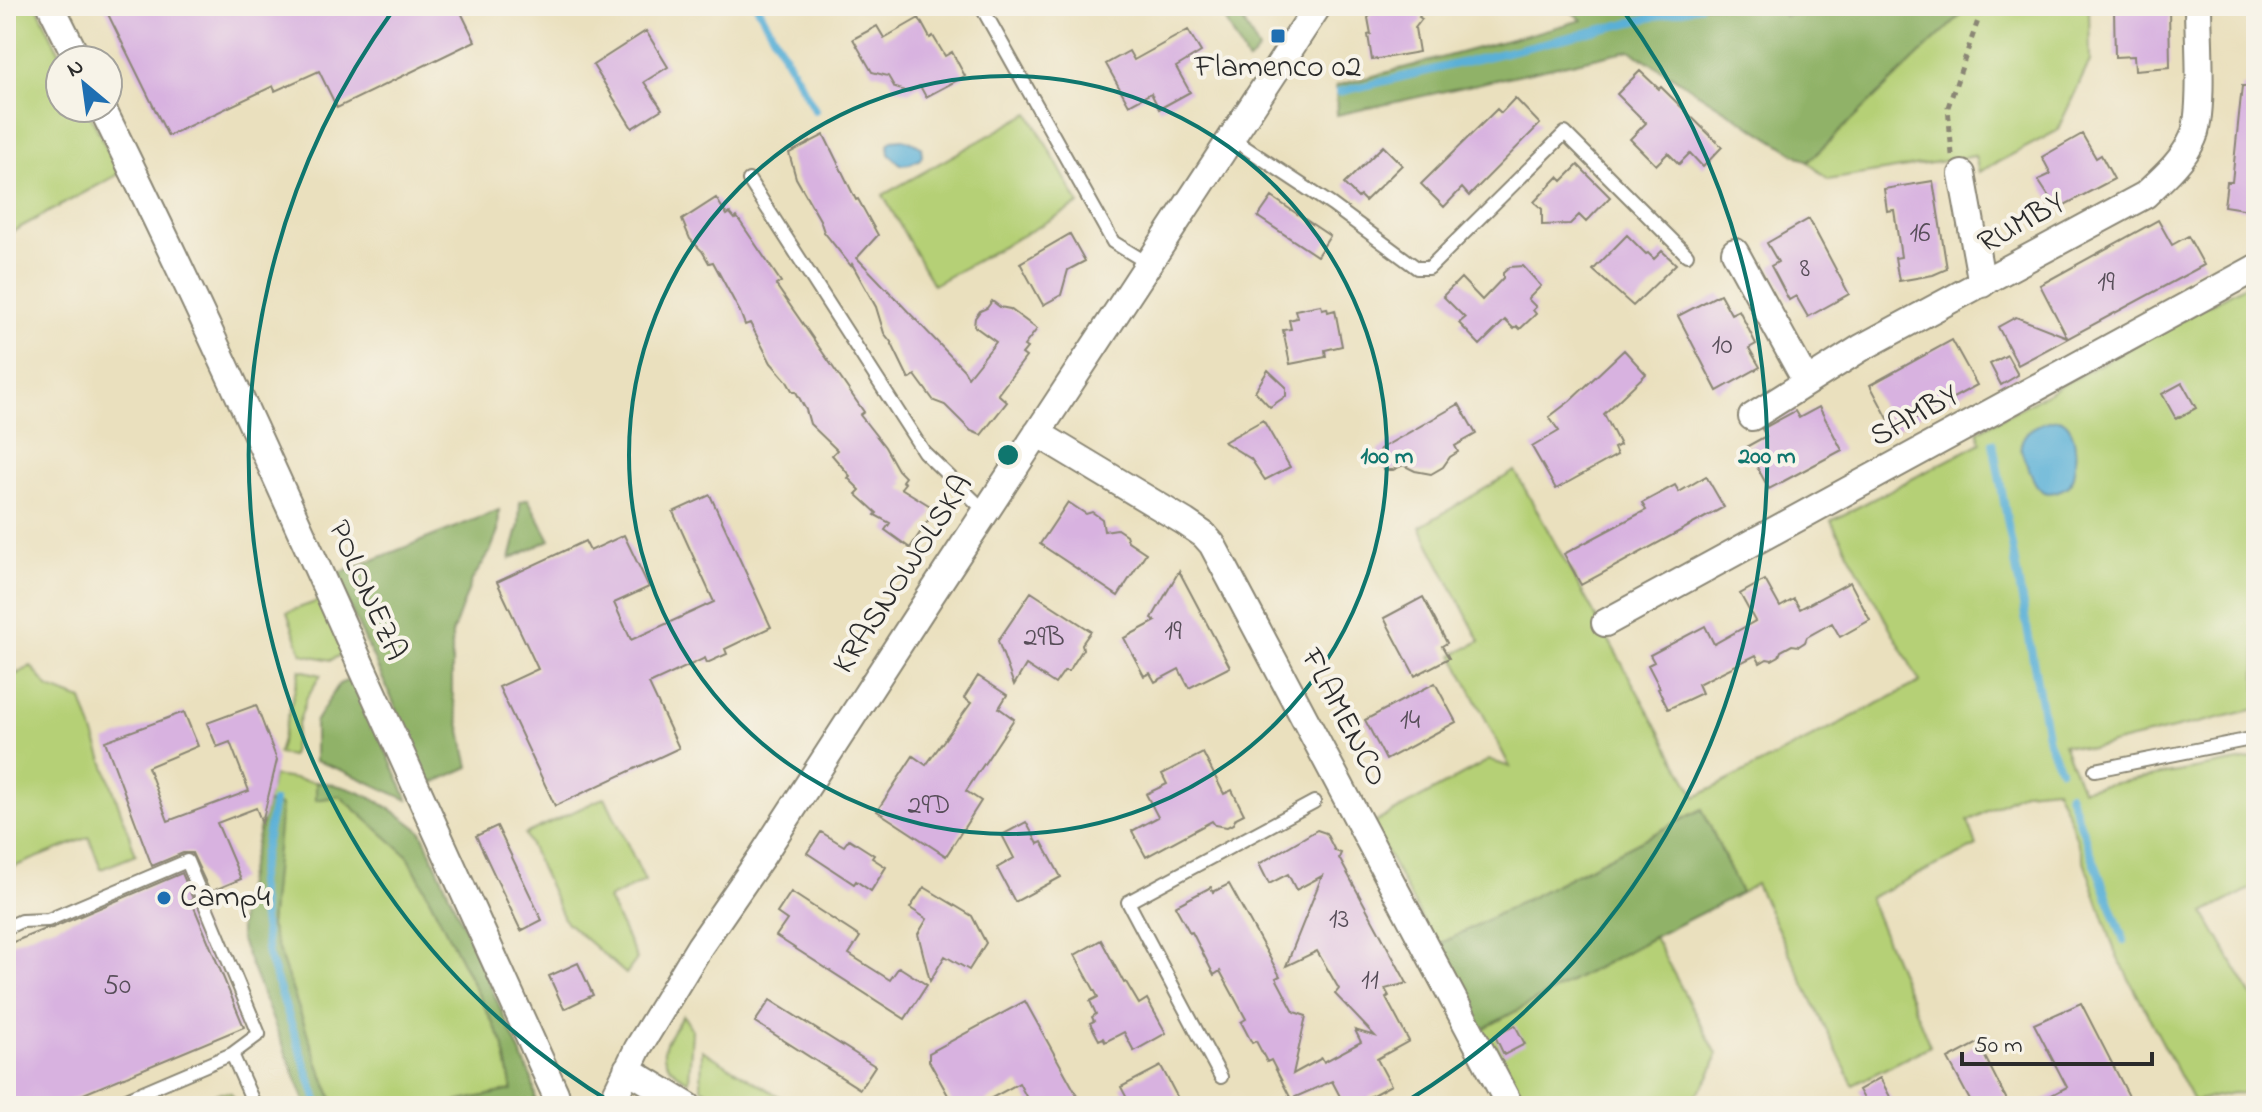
<svg xmlns="http://www.w3.org/2000/svg" width="2262" height="1112" viewBox="0 0 2262 1112" font-family="'Indie Flower',sans-serif">
<style>
.green{fill:#b5d076;stroke:#707e50;stroke-width:2}
.forest{fill:#90b267;stroke:#5e6e49;stroke-width:2}
.water{fill:#5ab0d7;stroke:#426e81;stroke-width:2}
.lines{fill:none;stroke-linecap:round;stroke-linejoin:round}
.stream{stroke:#5ab0d7;stroke-width:8}
.building{fill:#d8b2e0}
.service-casing{stroke:#8a8674;stroke-width:16}
.minor-casing{stroke:#8a8674;stroke-width:30}
.path{stroke:#8a8674;stroke-width:5;stroke-dasharray:6 6;stroke-linecap:butt}
.service{stroke:#fff;stroke-width:12}
.minor{stroke:#fff;stroke-width:26}
.ring{fill:none;stroke:#0f766e;stroke-width:4}
.poi-dot{fill:#1f6fb2;stroke:#f7f3e8;stroke-width:3}
.labels{text-anchor:middle;dominant-baseline:central;stroke-width:8;stroke-linejoin:round;paint-order:stroke}
.number-label{font-size:28px;fill:#564d58}
.poi-label{font-size:32px;fill:#2b2b2b;stroke:#f7f3e8}
.street-label{font-size:32px;fill:#2b2b2b;stroke:#f7f3e8}
.centre{fill:#0f766e;stroke:#f7f3e8;stroke-width:4}
.ring-label{font-size:24px;text-anchor:middle;font-weight:bold;fill:#0f766e;stroke:#f7f3e8;stroke-width:8;stroke-linejoin:round;paint-order:stroke}
</style>
<rect width="100%" height="100%" fill="#f7f3e8"/>
<filter id="ink" filterUnits="userSpaceOnUse"><feTurbulence type="fractalNoise" baseFrequency=".0125" numOctaves="2"/><feDisplacementMap in="SourceGraphic" scale="16" xChannelSelector="R" yChannelSelector="G"/><feConvolveMatrix kernelMatrix="1 2 1 2 8 2 1 2 1" color-interpolation-filters="sRGB"/></filter>
<filter id="wash" filterUnits="userSpaceOnUse"><feTurbulence type="fractalNoise" baseFrequency=".006" numOctaves="4" result="noise"/><feDisplacementMap in="SourceGraphic" scale="32" xChannelSelector="R" yChannelSelector="G"/><feGaussianBlur stdDeviation="1.8" result="paint"/><feColorMatrix in="noise" values="0 0 0 0 0 0 0 0 0 0 0 0 0 0 0 0 0 1.4 0 .05"/><feComposite in="paint" operator="in"/></filter>
<g filter="url(#wash)">
<rect width="100%" height="100%" fill="#eae0be"/>
<path class="green" d="M6,6H37L63,60H60V108H87L119,174L6,235Z
M1970,6H2089L2090,61L2057,131L1979,172L1975,156L1828,180L1808,162Z
M1029,113L1079,204L933,285L883,195Z
M2256,279V709L2091,749L2063,744L2082,789L2256,758V886L2204,913L2256,1003V1092L2252,1094L2233,1093L2193,1101L2116,954L2070,820L2056,788L2025,791L1968,821L1977,846L1869,898L1930,1046L1853,1085L1756,884L1741,893L1702,809L1436,946L1372,824L1489,760L1510,767L1453,655L1480,641L1420,527L1515,471L1696,797L1920,682L1831,521L1981,443L1978,431Z
M321,600L345,653L331,660L302,654L287,612Z
M6,653L17,674L31,666L49,688L82,700L136,855L101,869L89,837L6,870Z
M300,670L321,675L307,697L298,724L291,756L278,754Z
M273,776L316,782V799L340,796L408,856L503,1043L512,1090L438,1106H335L318,1064L270,926L280,806L266,803Z
M605,797L645,881L608,899L637,959L626,974L565,921L525,834Z
M1654,937L1717,1054C1714,1074 1699,1096 1680,1106H1521L1479,1031Z
M683,1015L692,1030L689,1081C650,1059 663,1046 683,1015Z
M702,1050L792,1104L794,1106H731L701,1087Z
M221,1092L231,1093L239,1106H186Z"/>
<path class="forest" d="M1218,6H1235L1259,50L1248,62Z
M1585,6H1781L1784,16L1824,6H1970L1808,162L1630,50L1337,115L1336,86L1582,20L1569,10Z
M528,499L550,540L510,559L519,525L520,502Z
M499,510L498,531L490,552L472,580L452,634V692L469,767L431,784L335,575Z
M353,678L408,800C376,787 348,770 315,761V722L339,684Z
M316,782C357,785 389,806 421,831L532,1079L536,1100L510,1106H438L512,1090L503,1043L408,856L340,796L316,800Z
M266,803L281,806L270,926L318,1064L335,1106H307L240,938V907Z
M1702,809L1741,893L1654,937L1479,1031L1436,946Z"/>
<path class="water" d="M902,139L912,142L921,147L922,156L919,160L910,164L901,165L889,154L888,144L892,140Z
M2059,419C2080,426 2078,470 2069,486C2062,489 2053,495 2045,492C2037,489 2033,479 2030,472C2027,464 2022,456 2021,448C2020,429 2044,421 2059,419Z"/>
<g class="lines">
<path class="stream" d="M757,6L815,110
M1339,92L1699,6
M1993,443L2048,741L2060,769
M2069,794L2124,941
M274,802L258,882L268,955L319,1106"/>
</g>
<g id="blocks">
<path class="building" d="M104,6H458L475,41L337,108L319,71L275,91L273,86L168,136Z
M1377,6H1427L1419,17L1422,19L1415,28L1419,52L1372,60L1368,35L1371,34L1368,18Z
M2142,6H2169L2170,67L2135,70L2134,56L2115,57L2114,10H2142Z
M919,18L930,38L933,36L945,56L952,52L965,76L926,97L920,86L908,92L895,88L888,76L872,72L853,39L877,26L884,38Z
M1188,30L1201,52L1176,67L1190,92L1159,109L1151,93L1129,105L1106,64L1129,51L1134,60Z
M646,31L668,67L644,82L662,109L632,128L593,65Z
M1640,71L1659,89L1661,87L1722,147L1703,167L1690,153L1679,164L1668,153L1656,165L1630,139L1646,123L1617,94Z
M2242,86H2256V211L2224,206L2227,182H2232Z
M1515,98L1540,124L1469,196L1462,188L1444,207L1421,184L1497,109L1501,113Z
M2082,134L2096,158L2101,155L2114,179L2057,209L2038,180L2051,174L2042,157Z
M824,135L856,200L858,199L878,235L857,258L964,370L968,377L996,342L974,326L975,318L980,311L987,308L992,301L1000,307L1010,309L1037,329L1024,346L1027,348L1022,354L1026,357L998,394L1007,402L981,435L971,431L945,405L934,401L915,375L909,379L891,342L884,333L876,307L852,264L851,266L824,232L820,220L796,178L789,153Z
M1383,146L1402,165L1365,201L1360,196L1358,198L1344,184Z
M1578,165L1610,197L1586,222L1579,215L1570,224L1542,225V209L1534,202L1558,177L1562,181Z
M1933,181L1947,269L1933,275L1899,281L1895,258L1901,257L1894,210L1887,211L1884,189Z
M1272,197L1330,236L1317,256L1258,217Z
M716,198L727,215L730,213L735,219L737,217L781,282L776,285L864,412L860,415L885,447L898,470L905,477L902,481L905,483L901,488L932,507L930,511L933,513L910,548L885,530L890,523L875,515L877,513L856,494L860,490L848,478L850,476L832,455L837,450L810,424L806,410L796,392H793L786,380L771,363L750,323L745,325L740,312L713,262L709,263L702,251L690,239L682,220Z
M1809,219L1849,294L1808,317L1796,296L1789,300L1778,279L1771,266L1778,262L1767,243Z
M2158,220L2172,245L2188,236L2204,265L2018,365L1998,327L2016,317L2067,337L2040,285Z
M1070,234L1085,261L1068,270L1061,295L1043,305L1020,263Z
M1627,235L1646,254L1648,253L1654,259L1662,251L1676,264L1633,306L1593,270Z
M1523,266L1541,286L1528,299L1536,307L1533,310L1536,314L1520,329L1517,326L1514,329L1505,320L1480,345L1459,323L1465,318L1443,296L1461,278L1482,300L1503,278V273L1510,267Z
M1720,294L1731,314L1739,310L1756,344L1749,348L1760,367L1717,391L1678,316Z
M1321,305L1322,309L1327,308L1328,312L1335,310L1342,346L1325,350L1326,357L1290,364L1283,330L1291,329L1289,320L1297,318L1295,310Z
M1952,340L1977,385L1894,430L1870,385Z
M1624,350L1646,374L1604,414L1620,445L1614,448L1617,455L1556,489L1532,447L1559,431L1549,417L1570,401Z
M2007,355L2018,375L2001,385L1990,364Z
M1268,370L1286,387V396L1270,407L1255,391Z
M2182,383L2196,408L2176,419L2162,394Z
M1459,404L1476,434L1455,446L1458,452L1450,457L1443,467L1431,474L1415,471L1403,465L1393,470H1385L1378,464L1376,457L1380,449Z
M1819,407L1842,450L1769,489L1746,447L1766,436L1762,429L1795,411L1799,418Z
M1263,420L1290,467L1265,480L1251,459L1224,442Z
M1706,476L1724,507L1581,585L1564,554L1646,510L1642,503L1675,485L1679,492Z
M710,495L771,627L725,649L727,654L707,663L705,658L649,684L679,748L555,806L499,687L538,669L497,582L585,541L590,551L624,535L649,587L614,603L631,640L714,602L673,512Z
M1068,502L1086,514L1092,512L1102,519L1104,531L1117,529L1126,535L1128,541L1146,553L1118,596L1040,544Z
M1179,571L1230,667L1189,688L1179,669L1155,682L1150,673L1144,676L1124,638L1156,621L1152,618Z
M1765,580L1780,607L1794,599L1800,609L1850,582L1870,620L1840,637L1832,623L1807,637L1805,642L1799,646L1792,645L1781,651L1779,656L1772,660L1767,659L1760,663L1756,655L1698,684L1702,693L1668,709L1658,689L1660,688L1648,665L1654,662L1650,655L1705,626L1714,644L1755,621L1740,594Z
M1031,592L1091,631L1082,644L1083,649L1069,671H1064L1055,684L1026,665L1014,685L998,641Z
M1423,597L1447,643L1442,646L1449,658L1415,676L1384,618Z
M978,676L1007,695L999,708L1014,719L966,791L981,801L946,856L877,811L913,756L926,765L971,703L964,698Z
M1435,683L1456,722L1386,760L1365,720Z
M256,705L277,760L262,823L256,808L217,823L241,879L210,892L192,853H183L152,866L105,741L184,712L198,746L148,767L168,821L249,791L230,742L217,747L207,723Z
M1203,753L1224,794L1232,790L1244,814L1236,818L1233,824L1227,827L1215,825L1212,821L1146,857L1132,831L1158,817L1146,794L1167,784L1162,774Z
M1026,822L1038,844L1042,842L1061,877L1015,902L997,868L1014,858L1002,835Z
M497,826L542,920L521,931L476,836Z
M1317,830L1326,833L1335,851L1341,853L1339,858L1407,983L1385,989L1389,996L1386,998L1409,1041L1377,1059L1391,1085L1369,1097L1374,1106H1345L1332,1081L1291,1099L1271,1060L1267,1062L1256,1041L1252,1043L1241,1022L1246,1019L1220,971L1214,975L1192,932L1190,933L1175,906L1211,887L1213,892L1229,884L1280,976L1276,978L1294,1012L1306,1016L1293,1074L1322,1058L1324,1062L1361,1042L1355,1030L1375,1036L1335,994L1339,989L1317,951L1286,966L1322,876L1296,890L1288,874L1269,884L1259,864Z
M821,832L844,846L849,839L874,855L872,858L886,867L871,891L856,881L854,884L807,853Z
M182,873L193,899L191,900L244,1027L55,1106H6V945L45,929L52,928Z
M924,887L972,916L986,943L969,970L945,956L930,981L918,934L927,919L910,908Z
M791,892L860,937L849,954L890,980L899,967L927,985L905,1019L776,936L787,920L777,913Z
M1101,940L1124,983L1126,982L1139,1004L1147,999L1166,1033L1134,1051L1124,1032L1105,1042L1103,1038L1099,1040L1090,1023L1094,1021L1092,1017L1096,1014L1090,1001L1098,997L1075,955Z
M578,963L593,995L564,1009L549,976Z
M770,1000L875,1066L860,1089L755,1022Z
M1025,1001L1083,1106H1031L1019,1083L977,1106H954L929,1061V1053Z
M2081,1003L2134,1106H2031L2067,1087L2034,1024Z
M1515,1025L1525,1044L1504,1055L1495,1036Z
M1978,1043L2010,1106H1973L1948,1059Z
M1161,1066L1182,1106H1131L1121,1087Z
M1880,1078L1895,1106H1868L1859,1090Z"/>
</g>
</g>
<g filter="url(#ink)">
<use href="#blocks" fill-opacity="0" stroke="#8a8674" stroke-width="2"/>
<g class="lines">
<g class="service-casing">
<path id="service" d="M981,6L1113,242L1149,264
M1231,138L1332,205L1417,268H1429L1565,133L1687,255
M749,180L924,452L985,511
M2095,770L2256,738
M6,928L21,921L48,920L187,861L259,1034L232,1054
M1221,1077L1128,902L1314,802
M110,1106L232,1054L255,1106
M2249,1106L2256,1104"/>
</g>
<g class="minor-casing">
<path id="minor" d="M51,6L78,60
M102,108C191,287 273,469 355,652C422,799 489,946 555,1093L559,1106
M1962,174L1982,284
M1735,252L1806,381
M1752,417L1861,348L2145,195C2163,178 2183,161 2193,138C2204,113 2198,36 2198,6
M1037,433L1185,522L1204,535L1212,544L1510,1106
M1605,623L2256,268
M627,1069L688,1106
M610,1106L638,1048L700,946L762,856L929,598L1318,6"/>
</g>
<path class="path" d="M1952,155L1948,107L1983,6"/>
<use href="#service" class="service"/>
<use href="#minor" class="minor"/>
</g>
</g>
<g class="ring">
<circle cx="1008" cy="455" r="379"/>
<path d="M617 1106A759 759 0 0 1 394 9M1622 9A759 759 0 0 1 1399 1106"/>
</g>
<g class="poi-dot">
<rect x="1270" y="28" width="16" height="16" rx="4"/>
<circle cx="164" cy="898" r="8"/>
</g>
<g class="labels">
<g class="number-label">
<text x="1920" y="234">16</text>
<text x="1805" y="269">8</text>
<text x="2106" y="283">19</text>
<text x="1722" y="346">10</text>
<text x="1173" y="632">19</text>
<text x="1044" y="638">29B</text>
<text x="1410" y="721">14</text>
<text x="929" y="806">29D</text>
<text x="1339" y="920">13</text>
<text x="1370" y="981">11</text>
<text x="117" y="986">50</text>
</g>
<g class="poi-label">
<text x="1278" y="68">Flamenco 02</text>
<text x="180" y="898" text-anchor="start">Camp4</text>
</g>
<g class="street-label">
<text transform="translate(2022 224) rotate(-29)">RUMBY</text>
<text transform="translate(1915 417) rotate(-29)">SAMBY</text>
<text transform="translate(904 575) rotate(-57)">KRASNOWOLSKA</text>
<text transform="translate(366 591) rotate(66)">POLONEZA</text>
<text transform="translate(1343 718) rotate(62)">FLAMENCO</text>
</g>
</g>
<circle cx="1008" cy="455" r="12" class="centre"/>
<g class="ring-label">
<text x="1387" y="463">100 m</text>
<text x="1767" y="463">200 m</text>
</g>
<rect width="2262" height="1112" fill="none" stroke="#f7f3e8" stroke-width="32"/>
<g transform="translate(84 84) rotate(331)"><circle r="38" fill="#f7f3e8" stroke="#a5a39c" stroke-width="2"/>
<path d="M0-6L14 30L0 20L-14 30Z" fill="#1f6fb2"/>
<text y="-12" font-size="22" font-weight="bold" text-anchor="middle" fill="#2b2b2b">N</text>
</g>
<path d="M1962 1052v12h190v-12" fill="none" stroke="#2b2b2b" stroke-width="4"/>
<text x="1974" y="1052" font-size="24" fill="#2b2b2b" stroke="#f7f3e8" stroke-width="6" paint-order="stroke">50 m</text>
</svg>
